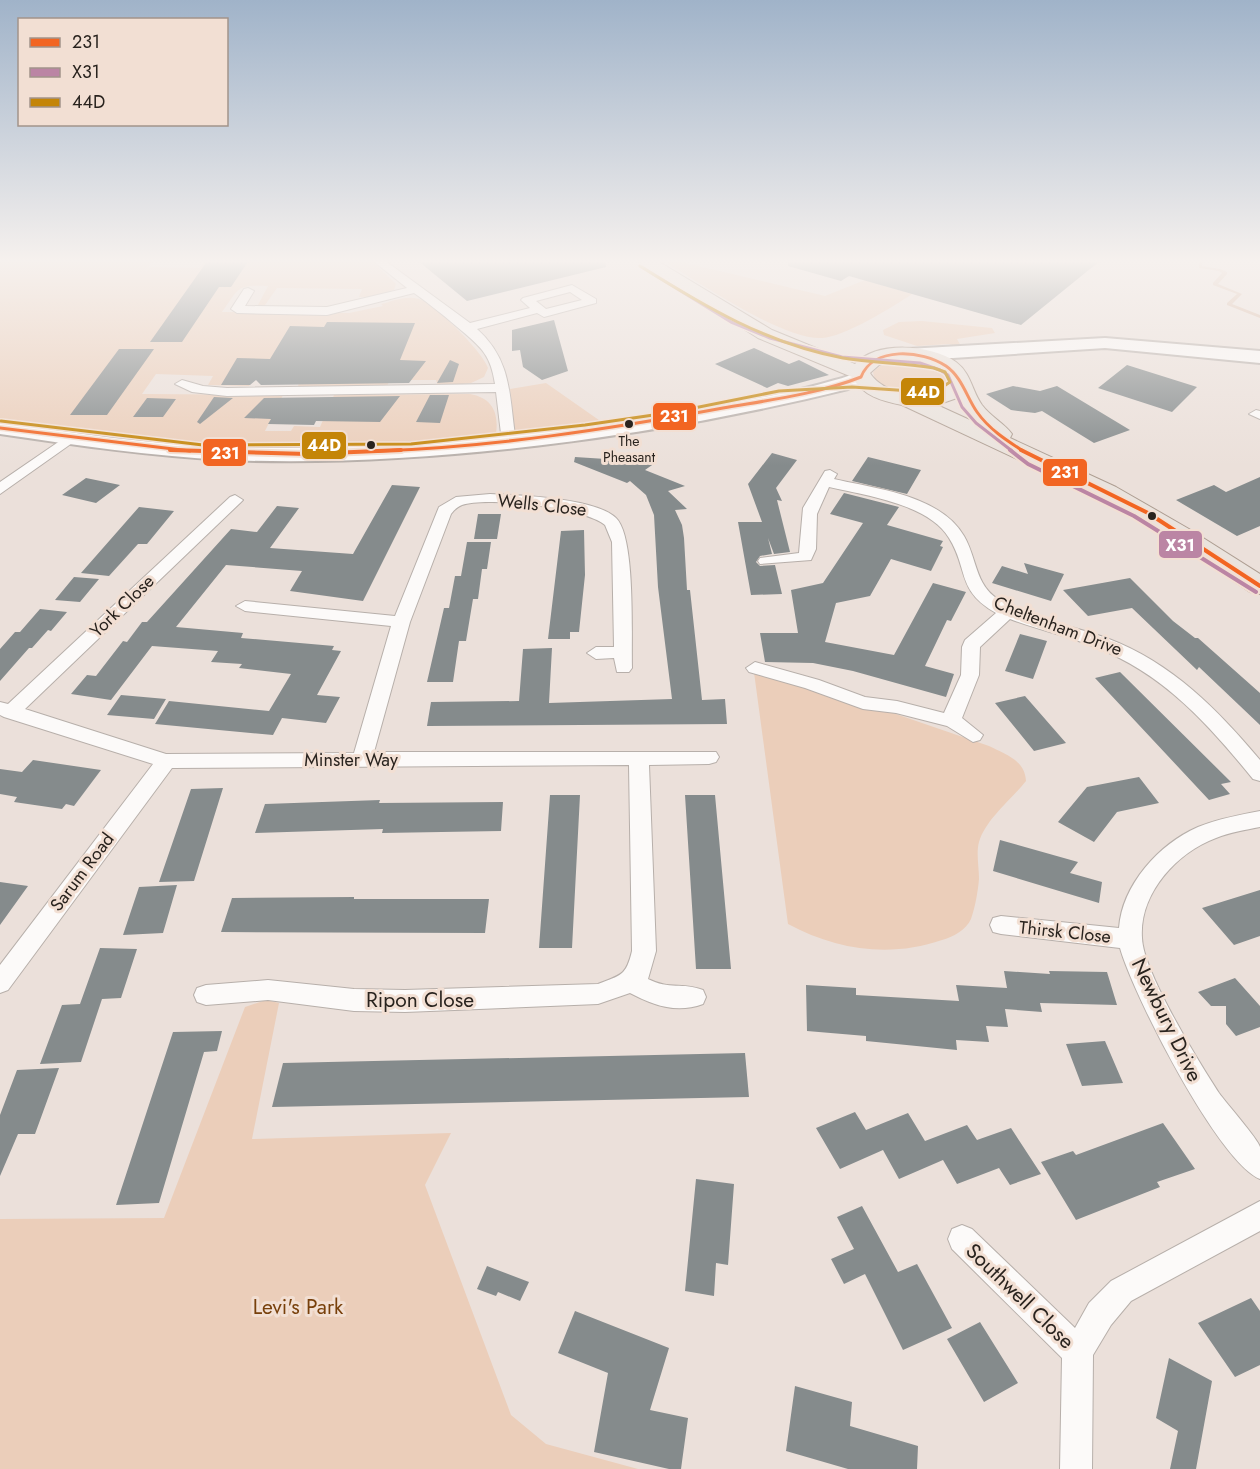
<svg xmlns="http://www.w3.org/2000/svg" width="1260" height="1469" viewBox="0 0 1260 1469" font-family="Jost,sans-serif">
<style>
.green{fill:#ebceba}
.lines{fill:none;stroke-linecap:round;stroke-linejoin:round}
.stream{fill:#d5b29b;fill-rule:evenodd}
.building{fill:#858b8c}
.street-casing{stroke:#b7afaa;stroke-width:2}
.secondary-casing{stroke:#b7afaa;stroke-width:4}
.primary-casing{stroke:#ad9d91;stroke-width:2}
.street{fill:#fcfaf9;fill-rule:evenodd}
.secondary{fill:#fcfaf9;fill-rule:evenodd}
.primary{fill:#eae3dd;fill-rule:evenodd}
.bus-1-far1-casing{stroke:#f2dfd3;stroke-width:6}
.bus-1-casing{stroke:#f2dfd3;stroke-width:8}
.bus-2-far1-casing{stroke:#f2dfd3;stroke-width:6}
.bus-2-casing{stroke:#f2dfd3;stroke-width:8}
.bus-3-casing{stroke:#f2dfd3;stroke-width:6}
.bus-1-far1{stroke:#f26522;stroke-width:3}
.bus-1{stroke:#f26522;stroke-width:4}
.bus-2-far1{stroke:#bb85a4;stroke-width:3}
.bus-2{stroke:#bb85a4;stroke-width:4}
.bus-3{stroke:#c48508;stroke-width:3}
.bus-dot{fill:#29231e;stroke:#f2dfd3;stroke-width:2}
.labels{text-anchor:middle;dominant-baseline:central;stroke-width:6;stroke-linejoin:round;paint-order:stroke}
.far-bus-label{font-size:14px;fill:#29231e;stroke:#f2dfd3}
.street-label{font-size:18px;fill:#29231e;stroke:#f2dfd3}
.near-street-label{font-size:21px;fill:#29231e;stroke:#f2dfd3}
.near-park-label{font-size:21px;fill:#78400b;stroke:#f2dfd3}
.line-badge{stroke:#f2dfd3;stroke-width:2}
.badge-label{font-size:16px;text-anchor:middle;font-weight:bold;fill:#fff}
</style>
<rect width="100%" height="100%" fill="#ebe0da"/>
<path class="green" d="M0,260H154L145,272L150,267L199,268L205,260H371L396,284L394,290L374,297H359L362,289L277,288L265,305H258L268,286C236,285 240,287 222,312L349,313L383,306L381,304C393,301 406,295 419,299C434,303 484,353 488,368L484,377L471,383L438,386L436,380H390L386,388L298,387L299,381L253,380L249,386L208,385L213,376L156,374L142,394L283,395L265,431H291L294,426L320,427L334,395L470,394C492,398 499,412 496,434L473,441C379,445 284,452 190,446C126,442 63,431 0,422Z
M673,260L825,296L865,280L912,294C893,307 844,337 822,338C783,340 700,283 665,262Z
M922,321L992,328L995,333L957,339L962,348L949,344L917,346L884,335L883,330L899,322Z
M906,361L938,369L947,379L946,385C931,399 876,398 873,372C882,362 894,361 906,361Z
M546,383L606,425L520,435L512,427L510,389Z
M753,665L989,746C1005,754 1025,760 1026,781C1011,800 986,819 979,842C976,853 979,867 979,879C978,891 975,908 971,919C966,930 953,937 942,940C890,958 836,950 788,924Z
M266,1000L279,1003L252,1139L451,1133L425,1185L511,1415L546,1444L638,1469H0V1219L164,1218L245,1007Z"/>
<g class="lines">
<path class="stream" d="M1199,260H1203L1202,266L1220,269L1227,272V274L1218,284L1242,294L1232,304L1260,315V318L1227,305V303L1237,294L1213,285V283L1222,273L1219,271L1199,268Z"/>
</g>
<path class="building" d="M208,260H249L231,287H219L182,342H150Z
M417,260H605L606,267L467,301Z
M788,260H1101L1021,325L849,276L841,281L788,266Z
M554,320L568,371L542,380L523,367L520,350L512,351V330Z
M327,322L415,323L400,360L426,361L409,383L261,385L256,380L250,385H221L237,358L270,359L290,326L324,327Z
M754,348L789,364L799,360L829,375L788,386L778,383L767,388L715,364Z
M119,349H154L107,415H70Z
M450,360L459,364L453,382L437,383Z
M1127,365L1197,387L1172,412L1098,388Z
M1013,386L1040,391L1057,386L1130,430L1094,443L1042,411L1035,413L1011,410L986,394Z
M430,395H449L440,423L416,422Z
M400,396L380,422L316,421L314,425L268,424L271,419L244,418L264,398Z
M214,397L233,398L200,424L197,422Z
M147,398L176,399L163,417H133Z
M772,453L797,460L776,488L782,501L777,500L790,552L774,554L768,538L772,554L760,556L756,562L760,566L775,565L782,594L751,595L738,522H762L748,484Z
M604,455L617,460L632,461L631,458L635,462L655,463L645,470L685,486L668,491L687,509L675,510L682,525L684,538L687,590H690L702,700L725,699L727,724L427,726L431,702L519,701L523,649L552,648L549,703L672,699L658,587L654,515L646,495L630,481L627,483L574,462L575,457L606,459Z
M868,457L921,470L907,494L852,481Z
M1260,477V526L1237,536L1176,500L1214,485L1226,492Z
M86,478L120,485L96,503L62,495Z
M392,485L420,487L363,601L290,591L302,571L226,565L176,627L243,633L241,638L334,646L332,650L341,651L317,695L340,697L326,723L282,718L273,735L155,724L169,701L269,711L291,674L239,668L242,664L211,662L218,651L152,646L111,700L71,694L87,675L96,676L123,641L127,642L142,622H147L231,529L257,532L277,506L299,508L270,548L353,554Z
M844,493L899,507L887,525L943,541L940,546L943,547L931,571L891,559L870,596L836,603L825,642L894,655L933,583L966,592L951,621L947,620L925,666L954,674L946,697L853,671L813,663L765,662L760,633H798L791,590L823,583L863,523L830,514Z
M139,507L174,511L147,544H138L109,576L81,573Z
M478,514H501L497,539H474Z
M584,530L585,575L579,632H570V639H548L561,531Z
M467,542H491L487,569H482L478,599H473L466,641H459L453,682H427L444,608H449L455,576H461Z
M1024,563L1064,574L1051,601L992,583L1002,566L1028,574Z
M74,577L99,579L80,602L55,600Z
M1130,578L1173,621L1195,638H1198L1260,693V725L1199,667L1197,670L1132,608L1088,616L1063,590Z
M40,609L67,612L51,631L48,630L32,648H29L0,681V649L15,632H20Z
M1020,634L1047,641L1033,679L1005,671Z
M1120,672L1231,782L1221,784L1230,794L1209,800L1095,678Z
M121,695L166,699L154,719L107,715Z
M1025,696L1066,743L1034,751L995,703Z
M33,760L101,770L74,806L66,804L62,809L14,802L17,797L0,794V769L22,772Z
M1139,777L1159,803L1117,812L1094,842L1058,822L1087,787Z
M223,788L194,881L159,882L191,789Z
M550,795H580L572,948H539Z
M685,795H715L731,969H696Z
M380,800L379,803L503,802L501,831L382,833L383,829L255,833L265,804Z
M1000,840L1078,862L1070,873L1102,882L1099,903L993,871Z
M0,882L28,886L0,925Z
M177,885L163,933L123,935L139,887Z
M1260,890V936L1234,945L1202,908Z
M354,897V899H489L485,933L221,932L232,898Z
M100,948L137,949L121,998L102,999L81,1062L40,1064L62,1005L80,1004Z
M1004,971L1050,974L1049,971L1107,972L1117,1005L1040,1003L1042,1012L1005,1009L1008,1027L986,1026L989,1042L956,1040L957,1050L866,1041V1036L807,1031L806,985L856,988V995L959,1001L956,985L1007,988Z
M1235,978L1260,1006V1027L1236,1036L1226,1024V1006H1211L1198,992Z
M222,1031L217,1051L204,1052L159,1203L116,1205L173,1032Z
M1105,1041L1123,1083L1082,1086L1066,1044Z
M745,1053L749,1097L272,1107L283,1063Z
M59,1068L35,1134H18L0,1176V1115L17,1070Z
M855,1112L866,1130L908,1113L925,1141L967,1125L977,1140L1011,1128L1041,1174L1010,1185L999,1168L957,1184L943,1160L899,1179L883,1150L840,1169L816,1128Z
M1163,1123L1195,1169L1157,1182L1160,1187L1076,1220L1041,1162L1073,1151L1076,1155Z
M696,1179L734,1184L728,1265L716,1263L714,1296L685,1291Z
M862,1206L898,1272L917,1264L952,1328L903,1350L865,1274L844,1284L831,1259L854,1249L837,1217Z
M487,1266L529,1282L520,1301L498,1292L496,1296L477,1289Z
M1251,1298L1260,1311V1365L1235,1377L1198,1323Z
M575,1311L669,1348L650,1410L688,1418L681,1469H669L594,1452L608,1373L558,1353Z
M980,1322L1018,1383L984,1402L947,1339Z
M1169,1358L1212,1381L1196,1469H1170L1178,1431L1156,1418Z
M795,1386L852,1402L850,1426L918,1446L917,1469H848L786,1451Z"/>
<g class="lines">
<g class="street-casing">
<path id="street" d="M372,260H384L470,323L530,308L521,300L523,298L572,285L596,299V303L544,317L537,313L477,329C513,361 509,398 516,442L514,445H504L502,442L496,392L227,396L192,392L175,384L182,380L203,386L227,388L495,384C491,356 482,348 462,331C448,319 431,305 414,293L327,315L237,313L231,309L244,289L248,288L254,291L245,306L327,307L407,288ZM570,292L582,300L546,309L536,301Z
M1256,410L1260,411V419L1249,414Z
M70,434L75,435V441L0,494V482Z
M830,470L837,474L834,479C877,489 940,495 964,536C977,558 975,585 998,599C1031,620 1072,625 1109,639C1172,663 1218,710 1260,760V781L1253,779C1209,725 1164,674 1097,648C1069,636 1039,630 1010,619L980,647L979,675L962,718L983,735L980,740L973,742L947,726L896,713L863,709L805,688L749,672L746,668L755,662L819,680L865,697L897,701L944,713L961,675L962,647L965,640L996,613C956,590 969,570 949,538C929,504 864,495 829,487L817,514L816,549L811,560L760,564L758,561L760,558L799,553L803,508L825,471Z
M490,494C519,495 596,498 616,518C636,537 631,638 632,668L629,672H617L614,658L596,659L587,653L596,647H614L612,542L605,525C586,508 486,496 462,505C457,507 454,510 451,514L410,622L374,752H716L719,757L716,762L709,764L649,765L656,951L648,979C669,990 683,982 703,990L706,997L703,1004C676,1014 653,1005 630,993L598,1004L405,1012L354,1011L268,1000L206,1005L197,1002L194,995L197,988L206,985L268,980L354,989L405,990L598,984C621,975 626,976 632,951L629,765L172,768L8,990L0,993V965L153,764L4,717L0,715V702L8,704L230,497L235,495L243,500L240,503L25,709L166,754L354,753L391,626L245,611L236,606L245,601L395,616L439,507L456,497Z
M1260,811V827C1245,830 1230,832 1216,838C1176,853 1139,894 1142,938C1143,972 1199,1062 1219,1093C1226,1103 1258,1139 1260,1147C1260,1157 1260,1169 1260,1179C1218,1162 1133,994 1120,948L1001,934L993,932L990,925L993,918L1001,916L1119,928C1122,885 1159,844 1198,827C1217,819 1239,815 1260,811Z
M1260,1201V1231L1131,1301L1111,1325L1093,1355L1092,1469H1060L1062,1358L952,1249L948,1239L952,1229L962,1225L972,1229L1075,1328L1089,1303L1111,1281Z"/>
</g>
<g class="secondary-casing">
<path id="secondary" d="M1105,338L1260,351V363L1105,348L907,361L898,355L907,349Z
M861,371L870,377L868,381L848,389C655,437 424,468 226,460C150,456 75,445 0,434V422C76,433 152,445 229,447C377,452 525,436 671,412C725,403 783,396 835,380C844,378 852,374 861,371Z"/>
</g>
<g class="primary-casing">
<path id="primary" d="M635,260H656L772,330L855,364C877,340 932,345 956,362C971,373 972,391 982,405C991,417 1004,423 1012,434L1010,438L1116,487L1189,529L1260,574V594L1250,592L1171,539L1098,497L902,405C882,401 863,396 852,377L758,338ZM890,361C910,360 939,360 950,381C933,403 884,396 870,373L879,365ZM957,398L972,421L937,405Z"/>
</g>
<use href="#street" class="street"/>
<use href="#secondary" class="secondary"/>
<use href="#primary" class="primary"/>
<g class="bus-1-far1-casing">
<path id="bus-1-far1" d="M0,428L190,451
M378,451C493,447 609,429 723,408C769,400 818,394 861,377C873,346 922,350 946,366C962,377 967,398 977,412C989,429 1006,440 1023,451"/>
</g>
<g class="bus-1-casing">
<path id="bus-1" d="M170,450L307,454L401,450
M1021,450L1148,513L1260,586"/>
</g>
<g class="bus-2-far1-casing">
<path id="bus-2-far1" d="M640,266L731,322L770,338L842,357L920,363L940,370L948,375L962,407L976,423L1012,451"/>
</g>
<g class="bus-2-casing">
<path id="bus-2" d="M1010,450L1028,464L1134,516L1256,592"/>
</g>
<g class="bus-3-casing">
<path id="bus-3" d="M1,421L203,445L411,444L585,425L674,412L779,391L852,387L926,392L938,390L950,382L945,372L934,368C904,363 873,363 843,358C767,344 704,306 640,266"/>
</g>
<use href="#bus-1-far1" class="bus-1-far1"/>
<use href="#bus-1" class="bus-1"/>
<use href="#bus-2-far1" class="bus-2-far1"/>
<use href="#bus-2" class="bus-2"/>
<use href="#bus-3" class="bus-3"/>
</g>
<linearGradient id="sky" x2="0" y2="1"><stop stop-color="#a0b3c9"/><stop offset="0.56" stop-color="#f6f1ee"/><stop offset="1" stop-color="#f6f1ee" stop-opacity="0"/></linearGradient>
<rect width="1260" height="466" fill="url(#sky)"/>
<g class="bus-dot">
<circle cx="629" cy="424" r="5"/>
<circle cx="371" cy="445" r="5"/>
<circle cx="1152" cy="516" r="5"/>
</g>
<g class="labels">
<g class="far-bus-label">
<text x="629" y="441">The<tspan x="629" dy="16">Pheasant</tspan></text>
</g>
<g class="street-label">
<text transform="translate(542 505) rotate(6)">Wells Close</text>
<text transform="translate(122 606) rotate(-44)">York Close</text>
<text transform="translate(1058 626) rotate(21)">Cheltenham Drive</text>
<text x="351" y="760">Minster Way</text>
<text transform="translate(82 872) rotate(-53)">Sarum Road</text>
<text transform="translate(1065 932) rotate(6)">Thirsk Close</text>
</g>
<g class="near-street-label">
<text x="420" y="1000">Ripon Close</text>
<text transform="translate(1167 1020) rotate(64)">Newbury Drive</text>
<text transform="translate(1020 1296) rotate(44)">Southwell Close</text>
</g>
<g class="near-park-label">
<text x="298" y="1307">Levi's Park</text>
</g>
</g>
<g class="line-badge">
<rect x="900" y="377" width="45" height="29" rx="6" fill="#c48508"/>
<rect x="652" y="402" width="45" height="29" rx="6" fill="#f26522"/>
<rect x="301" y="431" width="46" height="29" rx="6" fill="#c48508"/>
<rect x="202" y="438" width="45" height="29" rx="6" fill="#f26522"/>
<rect x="1042" y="458" width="46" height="29" rx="6" fill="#f26522"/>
<rect x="1158" y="530" width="45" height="29" rx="6" fill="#bb85a4"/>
</g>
<g class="badge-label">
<text x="923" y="398">44D</text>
<text x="674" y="422">231</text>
<text x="324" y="451">44D</text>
<text x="225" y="459">231</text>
<text x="1065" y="478">231</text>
<text x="1180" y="551">X31</text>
</g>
<rect x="18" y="18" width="210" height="108" fill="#f2dfd3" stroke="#a2948b" stroke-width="1.5"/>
<rect x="30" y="38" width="30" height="9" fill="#f26522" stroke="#a2948b" stroke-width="1.5"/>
<text x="72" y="48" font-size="18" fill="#29231e">231</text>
<rect x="30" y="68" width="30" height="9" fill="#bb85a4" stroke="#a2948b" stroke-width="1.5"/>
<text x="72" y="78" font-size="18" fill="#29231e">X31</text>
<rect x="30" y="98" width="30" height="9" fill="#c48508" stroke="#a2948b" stroke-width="1.5"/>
<text x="72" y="108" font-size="18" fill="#29231e">44D</text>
</svg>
